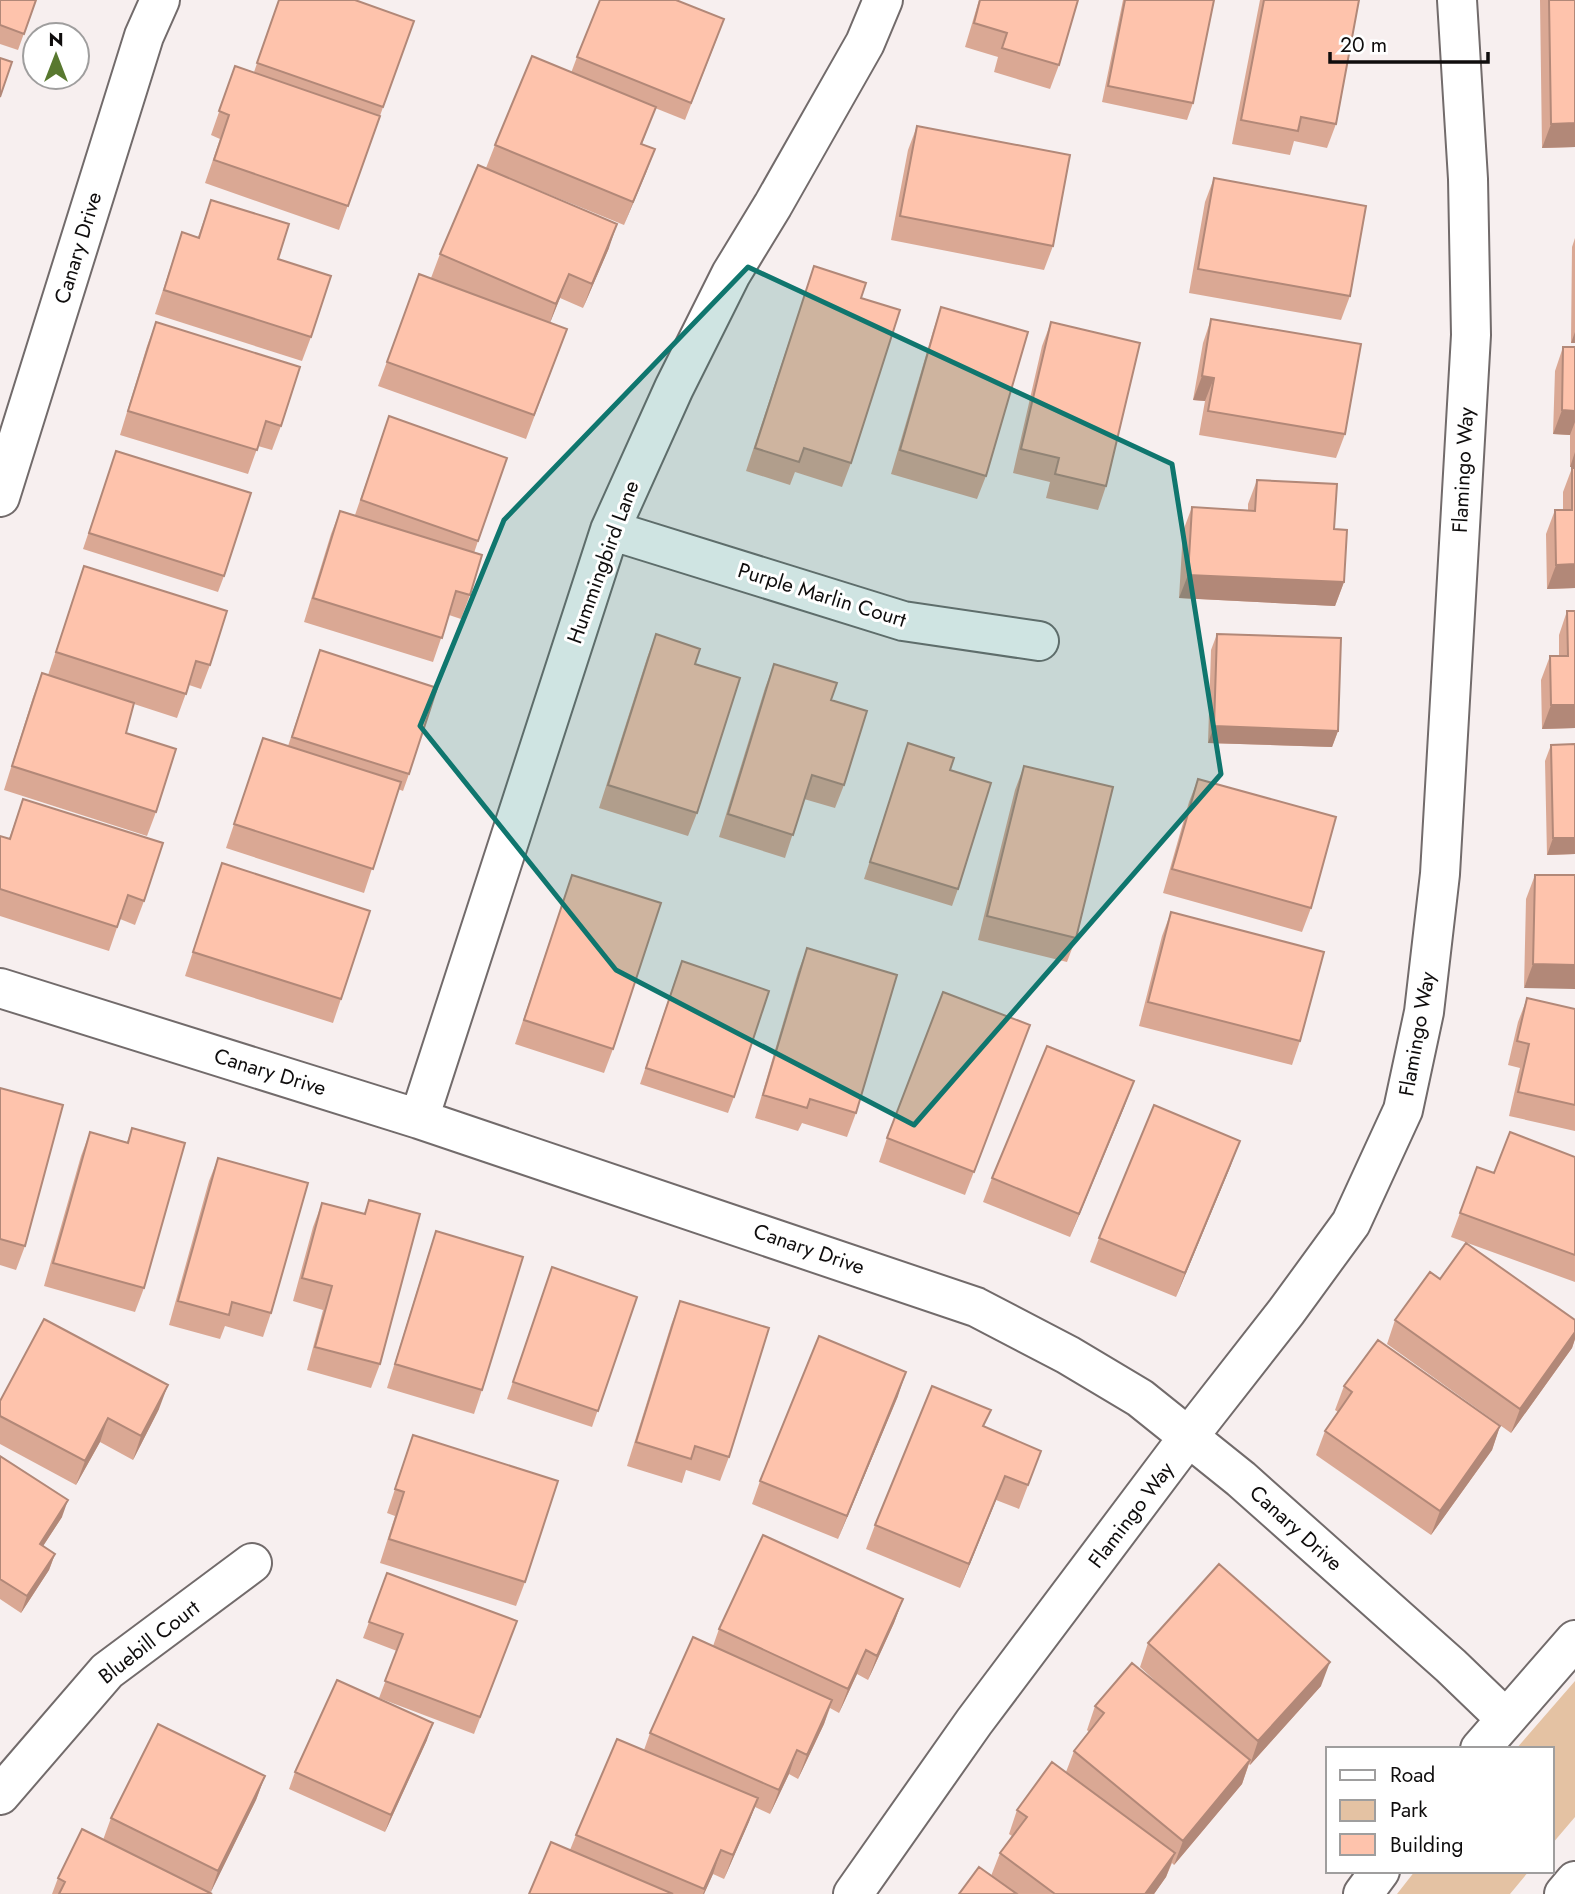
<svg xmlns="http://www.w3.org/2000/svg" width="1575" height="1894" viewBox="0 0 1575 1894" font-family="Jost,sans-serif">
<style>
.green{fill:#e4c2a3}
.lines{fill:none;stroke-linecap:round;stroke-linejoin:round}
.street-casing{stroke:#726b6b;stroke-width:42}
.secondary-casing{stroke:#726b6b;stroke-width:42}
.street{stroke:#fff;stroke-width:38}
.secondary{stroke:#fff;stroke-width:38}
.wall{fill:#daa894}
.shaded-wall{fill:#b28878}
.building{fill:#fec3ac;stroke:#b28878;stroke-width:2}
.marked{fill:#0f766e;fill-opacity:0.2;stroke:#0f766e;stroke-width:5;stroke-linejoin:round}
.labels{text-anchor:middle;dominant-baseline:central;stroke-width:6;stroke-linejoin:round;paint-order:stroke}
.street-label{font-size:21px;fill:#0f0d0d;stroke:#fff}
</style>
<rect width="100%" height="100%" fill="#f7efef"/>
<path class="green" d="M1575,1681V1817L1552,1844V1749H1516Z
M1415,1871H1529L1510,1894H1397Z"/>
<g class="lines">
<g class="street-casing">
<path id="street" d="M0,497L144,36L160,0
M610,530L903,621L1039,641
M0,988L419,1119L976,1307L1068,1355L1140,1398L1241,1479L1451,1666L1505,1718
M419,1119L610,530L674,388L731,274L773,205L865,43L883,0
M0,1795L107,1671L252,1563
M853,1894L974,1722L1189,1436L1286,1312L1351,1223L1403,1110L1424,1012L1440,874L1471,335L1468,179L1457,0"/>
</g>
<g class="secondary-casing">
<path id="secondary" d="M1480,1749L1575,1640
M1363,1894L1380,1871
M1564,1894L1575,1881"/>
</g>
<use href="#street" class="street"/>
<use href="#secondary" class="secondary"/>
</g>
<path class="wall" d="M0,0H36L18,50L0,44Z
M279,0L414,21L339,230L205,183L220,139L211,135L235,66L254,72Z
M979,0H1078L1059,65L1050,89L994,72L998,57L965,47Z
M1123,0H1214L1193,103L1187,120L1102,102Z
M1260,0H1359L1336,124L1327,148L1294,141L1290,155L1232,144Z
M1540,0H1575V147L1542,148Z
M718,36L685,120L655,108L642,144L655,149L624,225L494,172L609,248L583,308L560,298L550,322L567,329L526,439L378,386L419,274L445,284L431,278L440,254L486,168L495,145L571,73L577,57Z
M917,126L1053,246L1044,270L891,240L908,150Z
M1214,178L1350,296L1341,320L1189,293L1205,202Z
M211,200L278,259L311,337L302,361L155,314L182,232L198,237Z
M1575,238V343H1571L1572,247Z
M814,266L861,298L851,463L842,487L795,472L790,485L746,471Z
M941,307L986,476L977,499L891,474L933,331Z
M1211,319L1345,434L1336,458L1199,435L1205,401L1193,400L1203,343Z
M156,322L281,426L272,450L258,446L248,474L120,435L147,346Z
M1051,322L1106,486L1098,510L1046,498L1050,482L1013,473L1042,346Z
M1563,347H1575V467H1570V435L1553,434L1555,371Z
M389,416L478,541L474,553L470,595L461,619L449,615L433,662L304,622L331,534L340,511L355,515Z
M116,451L224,576L218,592L83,549Z
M1572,468L1575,588L1547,589L1546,534L1555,510H1563V492Z
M1257,480L1334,529L1344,582L1335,606L1179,598L1183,531L1192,507L1248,510V504Z
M84,566L210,665L201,689L189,685L177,718L134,704L126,733L156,812L147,836L4,790L33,697L42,673L48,675Z
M1567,611L1575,728L1542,729L1541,680L1550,656H1559V635Z
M656,634L695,664L697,813L688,836L599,808L647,658Z
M1217,634L1338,731L1332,747L1208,743L1211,650Z
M320,650L409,774L403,791L398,789L364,893L226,848L263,738L288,746Z
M774,664L831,700L844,785L835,808L804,799L785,858L719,837L765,688Z
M908,743L950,770L958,889L952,906L864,879Z
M1575,744V854L1547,855L1545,761L1551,745Z
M1024,766L1076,938L1067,962L978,940L1015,790Z
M1198,779L1311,908L1302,932L1163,893L1189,802Z
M23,799L144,901L135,925L120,919L109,951L0,916V836L9,839Z
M222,863L341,999L333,1023L185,976Z
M572,875L613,1049L604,1073L515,1044Z
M1535,875H1575L1524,988L1526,899Z
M1171,912L1300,1041L1292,1065L1139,1026L1162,936Z
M807,948L856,1113L847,1137L802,1123L798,1131L755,1118L798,972Z
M676,977L734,1097L728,1113L640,1084Z
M1527,998L1575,1009V1131L1509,1116L1520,1068L1508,1065L1518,1022Z
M1021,1049L965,1195L879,1162L887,1138Z
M0,1088L25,1246L16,1270L0,1265Z
M1125,1105L1070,1237L983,1202L992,1178Z
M132,1128L144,1288L135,1312L44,1286L81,1156L90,1132L127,1142Z
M1575,1157V1282L1451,1237L1477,1167L1494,1173Z
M218,1158L271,1313L263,1337L225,1326L220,1339L169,1325L209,1181Z
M1231,1165L1176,1297L1090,1262L1099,1238Z
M369,1200L380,1364L371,1388L307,1370L323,1310L293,1301L313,1227L322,1203L364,1214Z
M436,1231L482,1390L474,1414L387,1388L428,1255Z
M552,1267L637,1297L592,1427L507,1399Z
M1440,1279L1575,1320V1339L1572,1348L1511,1433L1387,1344L1395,1320Z
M680,1301L729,1457L720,1481L686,1470L682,1483L627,1466L671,1325Z
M1344,1386L1500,1426L1492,1450L1431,1535L1316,1455L1325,1431L1338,1412L1335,1410Z
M898,1396L838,1539L752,1504L760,1481Z
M0,1401L159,1409L133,1460L100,1442L76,1485L0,1444Z
M984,1427L1041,1451L1019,1509L996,1500L960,1588L866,1549L875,1525Z
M413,1435L525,1582L516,1606L380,1563L395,1516L387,1513Z
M0,1456L62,1517L43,1546L55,1554L49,1570L21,1613L0,1599Z
M903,1599L894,1623L868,1680L857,1674L839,1713L830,1708L824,1724L798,1779L789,1774L770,1814L755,1807L724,1879L713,1874L704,1894H529L570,1850L576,1835L644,1750L650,1733L713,1646L719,1629Z
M517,1621L474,1734L379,1698L397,1651L363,1638L369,1622Z
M1148,1643L1321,1686L1250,1765L1249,1764L1242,1784L1174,1865L1172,1863L1166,1877L1154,1894H959L991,1876L1000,1853L1012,1836L1009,1834L1017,1810L1066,1772L1074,1751L1089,1732L1087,1730L1095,1706L1165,1690L1140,1667Z
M427,1740L385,1832L289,1789L295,1772Z
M265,1776L256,1800L210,1893L212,1894H52L58,1878L103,1840L111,1818Z"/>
<path class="shaded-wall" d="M1575,123V147L1542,148L1551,124Z
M655,149L646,173L624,225L633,202Z
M617,224L609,248L583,308L592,284Z
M569,274L560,298L548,328L556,304Z
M1575,332V343H1571Z
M1202,376L1214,378L1205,401L1193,400Z
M1562,410L1575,411V422L1570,435L1553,434Z
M1575,452V467H1570Z
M1575,564V588L1547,589L1556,565Z
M1188,575L1344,582L1335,606L1179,598Z
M1551,705H1575V728L1542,729Z
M1214,726L1338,731L1332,747L1208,743Z
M1553,838H1575V854L1547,855Z
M1533,964L1575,965V989L1524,988Z
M1134,1081L1125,1105L1070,1237L1079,1214Z
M1240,1141L1231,1165L1176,1297L1185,1273Z
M1575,1332V1339L1572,1348L1511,1433L1520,1409Z
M906,1372L898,1396L838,1539L847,1516Z
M168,1385L159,1409L133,1460L141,1436Z
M108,1418L100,1442L76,1485L85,1461Z
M1500,1426L1492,1450L1431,1535L1440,1511Z
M1005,1476L996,1500L960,1588L969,1564Z
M68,1500L62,1517L34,1560L40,1544Z
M55,1554L49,1570L21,1613L27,1596Z
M903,1599L894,1623L868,1680L877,1656Z
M866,1650L857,1674L839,1713L848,1689Z
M1330,1662L1321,1686L1250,1765L1258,1741Z
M832,1700L824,1724L798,1779L807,1755Z
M433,1723L427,1740L385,1832L391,1815Z
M797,1750L789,1774L770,1814L779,1790Z
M1250,1760L1242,1784L1174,1865L1183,1841Z
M265,1776L256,1800L210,1894L218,1871Z
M758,1798L749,1822L724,1879L733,1855Z
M721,1850L713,1874L704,1894H703Z
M1175,1853L1166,1877L1154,1894H1145Z"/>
<path class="building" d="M0,0H36L24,34L0,25Z
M279,0H355L414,21L383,107L257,63Z
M600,0H676L724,19L691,103L577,57Z
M980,0H1078L1059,65L1002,48L1007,33L974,23Z
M1125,0H1214L1193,103L1108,86Z
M1264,0H1359L1336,124L1301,117L1298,131L1241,120Z
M1549,0H1575V123L1551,124Z
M532,56L656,107L641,144L655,149L633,202L495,145Z
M0,58L12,62L0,97Z
M235,66L380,116L348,206L214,160L229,115L219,111Z
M917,126L1070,155L1053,246L900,216Z
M478,165L617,224L592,284L569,274L556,304L440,254Z
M1214,178L1366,206L1350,296L1198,269Z
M211,200L289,224L278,259L331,276L311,337L164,290L182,232L199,238Z
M814,266L866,283L861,298L900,310L851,463L804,448L799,462L755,448Z
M419,274L567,329L534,415L387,362Z
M941,307L1028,332L986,476L900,450Z
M1211,319L1361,344L1345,434L1208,411L1214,378L1202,376Z
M156,322L300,367L281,426L266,421L257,450L128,411Z
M1051,322L1140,343L1106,486L1055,474L1059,458L1021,449Z
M1563,347H1575V411L1562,410Z
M389,416L507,458L478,541L361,500Z
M116,451L251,493L224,576L89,533Z
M1572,468H1575V564L1556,565L1555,510H1572Z
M1257,480L1337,484L1334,529L1347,530L1344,582L1188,575L1192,507L1255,511Z
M340,511L482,555L470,595L456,591L442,638L313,598Z
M84,566L227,611L210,665L196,661L186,694L56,652Z
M1567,611H1575V705H1551L1550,656H1568Z
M656,634L700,649L695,664L740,678L697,813L608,785Z
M1217,634L1341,638L1338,731L1214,726Z
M320,650L437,688L409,774L292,737Z
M774,664L837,683L831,700L867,711L844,785L812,775L793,835L728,814Z
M42,673L134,703L126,733L176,749L156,812L12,766Z
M263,738L401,782L373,869L234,824Z
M908,743L954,758L950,770L991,783L958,889L870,862Z
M1575,744V838H1553L1551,745Z
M1024,766L1113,787L1076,938L987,916Z
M1198,779L1336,817L1311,908L1172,869Z
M23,799L163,843L144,901L128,895L117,927L0,889V836L10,839Z
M222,863L370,911L341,999L193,952Z
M572,875L661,903L613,1049L524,1020Z
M1535,875H1575V965L1533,964Z
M1171,912L1324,952L1300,1041L1148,1002Z
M807,948L897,975L856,1113L810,1099L807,1108L763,1095Z
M682,961L769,991L734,1097L646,1068Z
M943,992L1030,1025L974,1172L887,1138Z
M1527,998L1575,1009V1105L1518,1092L1529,1044L1517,1041Z
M1047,1046L1134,1081L1079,1214L992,1178Z
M0,1088L63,1105L25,1246L0,1239Z
M1154,1105L1240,1141L1185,1273L1099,1238Z
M132,1128L185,1143L144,1288L53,1263L90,1132L128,1143Z
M1510,1132L1575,1157V1255L1460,1213L1477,1167L1494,1173Z
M218,1158L308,1183L271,1313L232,1302L229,1315L178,1301Z
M369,1200L420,1214L380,1364L315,1347L332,1286L302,1278L322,1203L365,1214Z
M436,1231L523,1257L482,1390L395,1364Z
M1466,1243L1575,1320V1332L1520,1409L1395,1320L1430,1272L1440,1279Z
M552,1267L637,1297L598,1411L513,1382Z
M680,1301L769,1328L729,1457L695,1446L691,1459L636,1442Z
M44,1319L168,1385L141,1436L108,1418L85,1461L0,1416V1401Z
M819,1336L906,1372L847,1516L760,1481Z
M1378,1340L1500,1426L1440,1511L1325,1431L1352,1392L1344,1386Z
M932,1386L991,1410L983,1426L1041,1451L1028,1485L1005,1476L969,1564L875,1525Z
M413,1435L558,1481L525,1582L389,1539L404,1492L395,1489Z
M0,1456L68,1500L40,1544L55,1554L27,1596L0,1579Z
M763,1535L903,1599L877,1656L866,1650L848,1689L719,1629Z
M1219,1564L1330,1662L1258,1741L1148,1643Z
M387,1573L517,1621L480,1717L385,1681L403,1634L369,1622Z
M693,1637L832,1700L807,1755L797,1750L779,1790L650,1733Z
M1132,1663L1250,1760L1183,1841L1074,1751L1104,1713L1095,1706Z
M337,1680L433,1723L391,1815L295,1772Z
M158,1724L265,1776L218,1871L111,1818Z
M617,1739L758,1798L733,1855L721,1850L704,1889L576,1835Z
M1052,1762L1175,1853L1145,1894H1055L1000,1853L1027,1817L1017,1810Z
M82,1829L212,1894H59L65,1882L58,1878Z
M551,1842L673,1894H529Z
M979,1867L1017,1894H959Z"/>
<path class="marked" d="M748,267L1172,464L1221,774L914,1125L616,970L420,726L504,520Z"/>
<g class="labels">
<g class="street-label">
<text transform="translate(78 248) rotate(-73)">Canary Drive</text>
<text transform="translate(1463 470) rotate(-87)">Flamingo Way</text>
<text transform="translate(603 562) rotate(-70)">Hummingbird Lane</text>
<text transform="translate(822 595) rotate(17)">Purple Marlin Court</text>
<text transform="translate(1417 1034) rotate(-80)">Flamingo Way</text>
<text transform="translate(270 1072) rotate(17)">Canary Drive</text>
<text transform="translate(809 1249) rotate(19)">Canary Drive</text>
<text transform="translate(1131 1515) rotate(-53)">Flamingo Way</text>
<text transform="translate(1296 1528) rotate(42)">Canary Drive</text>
<text transform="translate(149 1642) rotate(-38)">Bluebill Court</text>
</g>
</g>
<rect x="1326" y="1747" width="228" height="126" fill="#ffffff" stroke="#9f9e9e" stroke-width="2"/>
<rect x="1340" y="1770" width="35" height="10" fill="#ffffff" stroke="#9f9e9e" stroke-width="2"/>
<text x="1390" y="1782" font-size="21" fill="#0f0d0d">Road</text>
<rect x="1340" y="1800" width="35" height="21" fill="#e4c2a3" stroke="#9f9e9e" stroke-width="2"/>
<text x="1390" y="1817" font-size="21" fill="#0f0d0d">Park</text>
<rect x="1340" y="1834" width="35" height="21" fill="#fec3ac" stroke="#9f9e9e" stroke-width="2"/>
<text x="1390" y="1852" font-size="21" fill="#0f0d0d">Building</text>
<g transform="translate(56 56)"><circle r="33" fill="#ffffff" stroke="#9f9e9e" stroke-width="2"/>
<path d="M0-5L12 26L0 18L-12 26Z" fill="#58782f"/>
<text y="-10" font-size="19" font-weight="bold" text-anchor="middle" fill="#0f0d0d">N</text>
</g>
<path d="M1330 52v10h158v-10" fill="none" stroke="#0f0d0d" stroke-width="3.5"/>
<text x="1340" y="52" font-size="21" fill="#0f0d0d" stroke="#ffffff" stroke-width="5" paint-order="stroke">20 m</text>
</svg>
